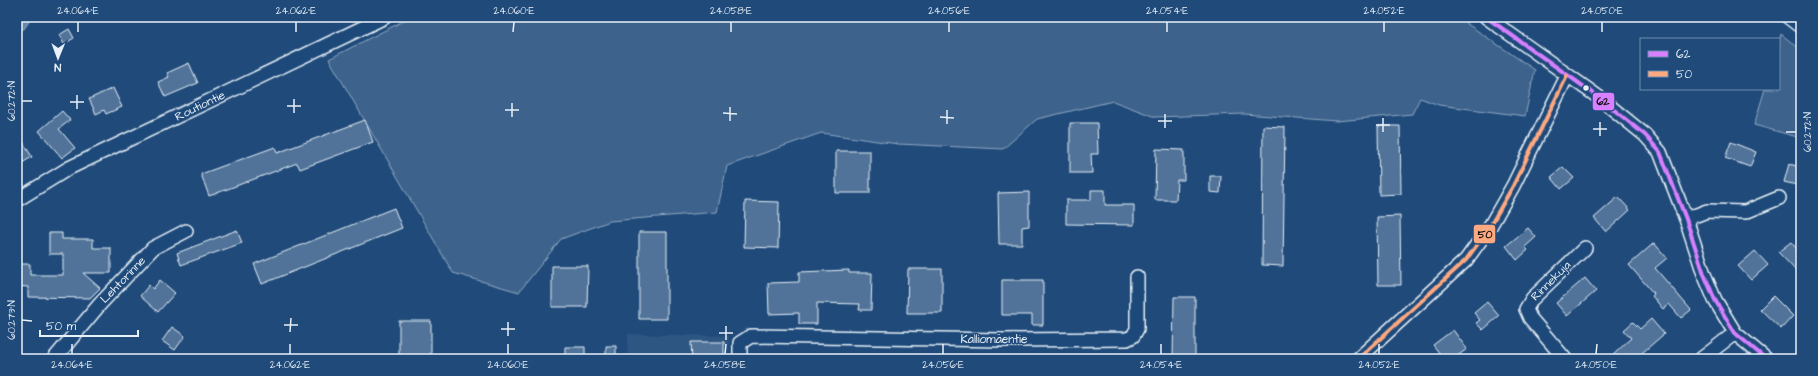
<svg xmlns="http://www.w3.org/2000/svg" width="1818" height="376" viewBox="0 0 1818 376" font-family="'Architects Daughter',sans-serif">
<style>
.built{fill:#2e5683}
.green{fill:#3c628c;stroke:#92aac2}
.water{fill:#6685a7;stroke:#9ab0c7}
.building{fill:#517399;stroke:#e8f1f8}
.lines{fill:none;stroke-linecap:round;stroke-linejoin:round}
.minor-casing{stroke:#e8f1f8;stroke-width:16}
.minor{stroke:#1f4a7a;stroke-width:13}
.bus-1-casing{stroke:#1f4a7a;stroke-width:7}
.bus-2-casing{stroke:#1f4a7a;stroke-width:7}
.bus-1{stroke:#d880ff;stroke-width:4}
.bus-2{stroke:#ffa980;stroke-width:4}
.ticks{fill:none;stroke:#e8f1f8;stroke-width:1.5}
.bus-dot{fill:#e8f1f8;stroke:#1f4a7a;stroke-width:1.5}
.labels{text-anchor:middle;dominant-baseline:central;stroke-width:3;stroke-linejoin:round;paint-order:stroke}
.street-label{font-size:12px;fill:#e8f1f8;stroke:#1f4a7a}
.line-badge{stroke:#1f4a7a;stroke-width:1.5}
.pale-badge-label{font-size:11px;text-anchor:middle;font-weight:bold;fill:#111}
.neatline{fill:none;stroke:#e8f1f8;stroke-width:1.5}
.ticks-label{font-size:10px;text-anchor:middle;fill:#e8f1f8}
</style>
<rect width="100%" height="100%" fill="#1f4a7a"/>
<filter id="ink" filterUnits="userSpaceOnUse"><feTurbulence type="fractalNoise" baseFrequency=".025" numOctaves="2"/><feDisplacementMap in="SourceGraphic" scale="8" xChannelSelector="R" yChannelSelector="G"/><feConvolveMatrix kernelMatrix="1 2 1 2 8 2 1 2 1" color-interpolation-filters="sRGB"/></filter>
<g filter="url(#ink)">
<path class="built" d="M628,334L729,336L728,359H627Z"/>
<path class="green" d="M411,17H1457L1535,70L1525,116L1439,105L1420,98L1412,114L1337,121L1244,114L1155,117L1113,101L1037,119L1003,149L898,144L821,133L727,166L717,212L610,221L561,239L519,292L453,273L329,59Z
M1781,34L1801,50V138L1754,125L1765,89H1779V41Z"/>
<path class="water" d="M17,17H32L24,29H17Z"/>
<path class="building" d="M69,29L74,38L64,44L59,35Z
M189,63L198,83L165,97L158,82L169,77L167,73Z
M113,88L122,107L106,114L104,110L96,114L89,99Z
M62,111L70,120L59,129L75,148L62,158L39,131Z
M365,120L373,142L300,169L297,163L209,196L201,174L275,147L277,153Z
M1070,123H1097L1098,154H1091L1092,173H1070Z
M1263,126L1285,127L1283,266L1262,265Z
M1378,126H1400L1401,194L1379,195Z
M17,132L32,157L17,166Z
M1731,142L1756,152L1750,167L1725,158Z
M1156,149L1184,150V180H1177L1176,200H1155Z
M836,151H870V193H836Z
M1789,164L1801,167V186L1784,182Z
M1563,167L1574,178L1561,189L1551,177Z
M1210,176H1221L1220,193L1210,192Z
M1091,190H1105V205H1134V225L1066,224V200H1091Z
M1029,192V226L1022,227V244H999L998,193Z
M1618,197L1630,210L1606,232L1594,218Z
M745,201L779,202L778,248L744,247Z
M394,208L402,228L262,284L254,264Z
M1400,216L1401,285H1378L1377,217Z
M1528,228L1536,237L1525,247L1528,250L1517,260L1506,246Z
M237,230L242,243L181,265L177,253Z
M639,232H667V319H639Z
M49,233H62V239H93V248H111V273H83L100,288L90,298L28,297V287L17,286V264H30V275H63V254H49Z
M1791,242L1801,254V276L1778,252Z
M1654,243L1667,258L1655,268L1691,310L1681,318L1669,304L1663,309L1652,296L1654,294L1629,265Z
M1755,251L1768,265L1751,280L1738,266Z
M552,266H588L587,307H552Z
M908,269H942V313H907Z
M849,270V273H872L871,310H859L860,304L817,303V324H799V313L769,314L768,283L799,282V272Z
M1585,278L1596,291L1567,316L1556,303Z
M160,280L175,293L158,312L140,296L149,285L153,289Z
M1002,280H1043V325H1032V315H1002Z
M1773,296L1793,316L1781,329L1760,309Z
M1174,297H1195V359H1173Z
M1487,302L1499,316L1483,330L1476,323L1480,320L1474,313Z
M1651,319L1664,334L1635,359H1609L1631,338L1624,330L1633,322L1640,329Z
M399,321H431V359H399Z
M172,327L185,336L175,350L162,341Z
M1453,330L1467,349L1453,359H1444L1433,345Z
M691,342H724V359H692Z
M606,346H616V359H606Z
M565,347H585V359H565Z"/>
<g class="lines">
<g class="minor-casing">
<path id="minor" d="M1486,17L1597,96L1645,135L1660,152L1686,219L1704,274L1715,300L1735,333L1766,359
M1788,17L1801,27
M17,200L69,168L385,17
M1686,219L1707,211L1745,212L1779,198
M54,359L100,304L153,248L186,231
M740,359V343L751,336L1002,340L1127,339L1133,336L1137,329V277
M1358,359L1466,260L1489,228L1513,186L1567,76
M1565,359L1530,318L1526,309L1532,299L1585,248
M1701,359L1735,333"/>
</g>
<use href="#minor" class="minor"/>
<g class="bus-1-casing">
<path id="bus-1" d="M1486,17L1597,96L1645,135L1660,152L1686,219L1704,274L1715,300L1735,333L1766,359"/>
</g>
<g class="bus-2-casing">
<path id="bus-2" d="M1358,359L1466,260L1489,228L1513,186L1567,76"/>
</g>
<use href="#bus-1" class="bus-1"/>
<use href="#bus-2" class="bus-2"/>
</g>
</g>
<path class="ticks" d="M78,32V22M296,32V22M513,32L514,22M731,32V22M949,32V22M1167,32V22M1384,32V22M1602,32V22M22,101H32M70,102H84M287,106H301M77,109V95M505,110H519M294,113V99M723,113L737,114M512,117V103M940,117L954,118M730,121V107M1158,121H1172M947,124V110M1376,125H1390M1165,128V114M1593,129H1607M1383,132V118M1786,132H1796M1600,136V122M22,320L32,321M284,325H298M501,329H515M290,332L291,318M719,333H733M508,336V322M726,340V326M72,354V344M290,354V344M508,354V344M725,354L726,344M943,354V344M1161,354V344M1379,354V344M1596,354L1597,344"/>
<circle class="bus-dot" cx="1586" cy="88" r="3.5"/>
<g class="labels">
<g class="street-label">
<text transform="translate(200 106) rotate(-26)">Routiontie</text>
<text transform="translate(123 280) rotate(-46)">Lehtorinne</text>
<text transform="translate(1551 281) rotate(-45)">Rinnekuja</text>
<text x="994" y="339">Kalliomäentie</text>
</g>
</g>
<g class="line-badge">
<rect x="1592" y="92" width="23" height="19" rx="4" fill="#d880ff"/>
<rect x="1473" y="224" width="23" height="20" rx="4" fill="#ffa980"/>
</g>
<g class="pale-badge-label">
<text x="1603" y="105">62</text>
<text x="1485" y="238">50</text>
</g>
<rect width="1818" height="376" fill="none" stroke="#1f4a7a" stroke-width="44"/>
<rect x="1640" y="38" width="140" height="52" fill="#1f4a7a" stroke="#6f8dac"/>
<rect x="1648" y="51" width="20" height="6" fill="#d880ff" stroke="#6f8dac"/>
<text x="1676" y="58" font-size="12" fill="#e8f1f8">62</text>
<rect x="1648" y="71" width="20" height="6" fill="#ffa980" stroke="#6f8dac"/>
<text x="1676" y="78" font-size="12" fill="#e8f1f8">50</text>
<g transform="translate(58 58) rotate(181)" stroke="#1f4a7a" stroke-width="3" paint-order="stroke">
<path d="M0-3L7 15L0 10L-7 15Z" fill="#e8f1f8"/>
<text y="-6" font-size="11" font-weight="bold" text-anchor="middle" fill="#e8f1f8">N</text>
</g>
<path d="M40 330v6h98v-6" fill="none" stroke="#e8f1f8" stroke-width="2"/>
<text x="46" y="330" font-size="12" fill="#e8f1f8" stroke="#1f4a7a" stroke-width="3" paint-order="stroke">50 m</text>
<rect x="22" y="22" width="1774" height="332" class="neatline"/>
<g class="ticks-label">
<text x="78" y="14">24.064°E</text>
<text x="296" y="14">24.062°E</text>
<text x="514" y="14">24.060°E</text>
<text x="731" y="14">24.058°E</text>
<text x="949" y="14">24.056°E</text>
<text x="1167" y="14">24.054°E</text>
<text x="1384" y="14">24.052°E</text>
<text x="1602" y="14">24.050°E</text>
<text transform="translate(11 101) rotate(-90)" y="4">60.272°N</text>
<text transform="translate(1807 132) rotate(-90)" y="4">60.272°N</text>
<text transform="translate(11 320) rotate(-90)" y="4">60.273°N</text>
<text x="72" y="368">24.064°E</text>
<text x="290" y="368">24.062°E</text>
<text x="508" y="368">24.060°E</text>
<text x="725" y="368">24.058°E</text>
<text x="943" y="368">24.056°E</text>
<text x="1161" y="368">24.054°E</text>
<text x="1379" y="368">24.052°E</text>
<text x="1596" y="368">24.050°E</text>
</g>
</svg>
